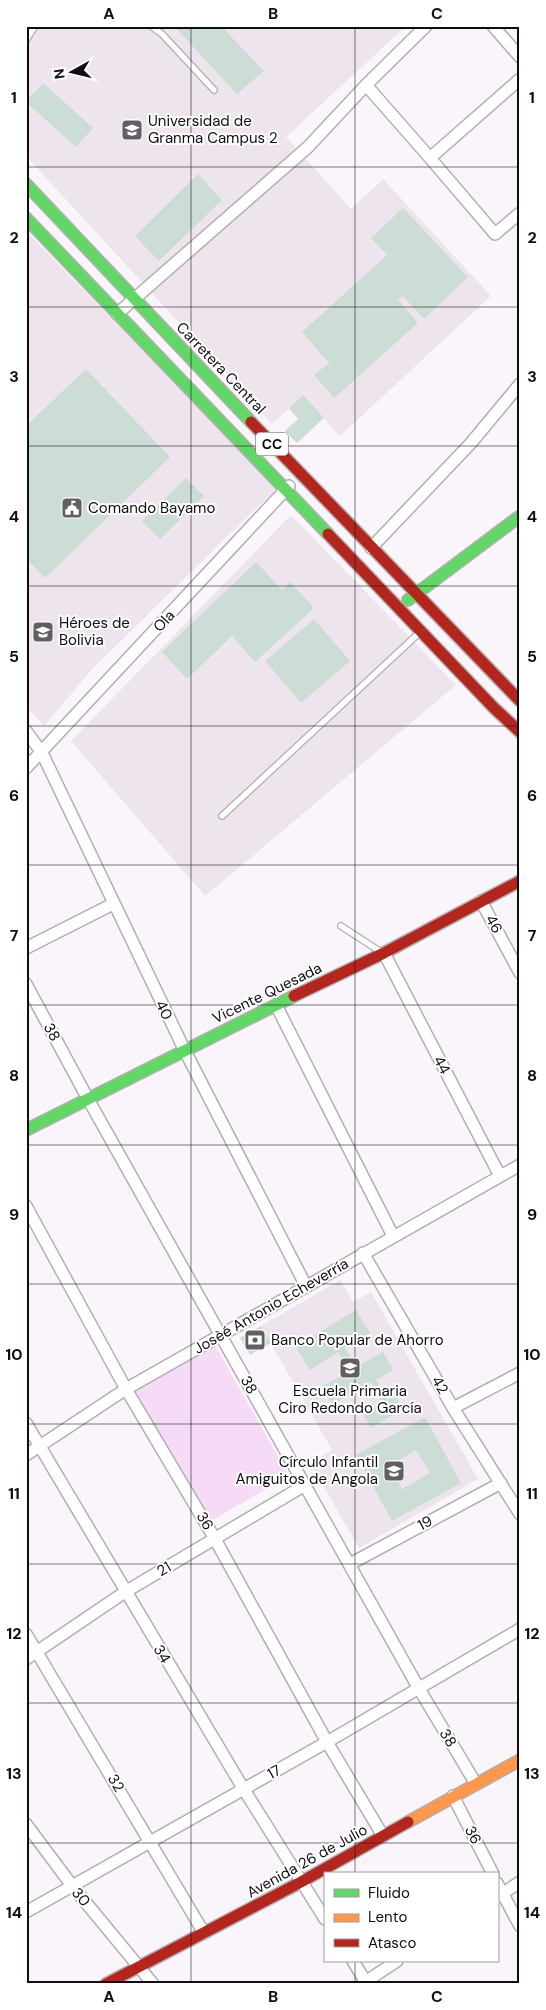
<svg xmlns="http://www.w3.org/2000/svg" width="546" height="2010" viewBox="0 0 546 2010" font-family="'DM Sans',sans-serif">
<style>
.built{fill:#eee4ee}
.green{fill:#f6dbf7}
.building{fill:#cbddd5;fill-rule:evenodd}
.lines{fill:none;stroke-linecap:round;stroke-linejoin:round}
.lane-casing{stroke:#b2afb2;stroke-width:8}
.street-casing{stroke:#b2afb2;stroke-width:14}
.fast-casing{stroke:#b2afb2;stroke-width:14}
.slow-casing{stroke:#b2afb2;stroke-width:14}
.jam-casing{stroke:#b2afb2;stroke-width:14}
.lane{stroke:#fefefe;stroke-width:5.5}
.street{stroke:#fefefe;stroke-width:11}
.fast{stroke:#63d668;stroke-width:11}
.slow{stroke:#ff974d;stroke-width:11}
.jam{stroke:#b3261e;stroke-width:11}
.grid{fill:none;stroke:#100d10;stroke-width:1;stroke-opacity:0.55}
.labels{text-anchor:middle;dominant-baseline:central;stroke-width:4;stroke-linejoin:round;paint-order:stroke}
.shield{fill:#fff;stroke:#585658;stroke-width:1}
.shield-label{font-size:14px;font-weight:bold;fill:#100d10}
.poi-label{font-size:15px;fill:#100d10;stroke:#fff;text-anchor:start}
.street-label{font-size:15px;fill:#100d10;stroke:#fff}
.neatline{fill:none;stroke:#100d10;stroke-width:2}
.grid-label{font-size:16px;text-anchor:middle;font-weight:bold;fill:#100d10}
</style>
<rect width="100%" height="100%" fill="#faf5fa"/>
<path class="built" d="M26,26H406L286,137L351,209L383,179L491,296L340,436L303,396L272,424L26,156Z
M26,231L277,488L94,667L44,726L26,706Z
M291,515L456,685L205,896L71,741Z
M340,1280L353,1302L371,1292L478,1479L359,1548L310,1463L332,1450L261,1326Z"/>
<path class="green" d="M215,1345L289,1476L209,1522L135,1391Z"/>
<path class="building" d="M174,26H221L264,71L237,94Z
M43,83L93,128L76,147L26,102Z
M198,174L222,200L159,261L135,236Z
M403,208L468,277L424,319L403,296L398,300L418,323L334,398L314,375L329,363L302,332L387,255L371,238Z
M86,369L170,457L45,578L26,558V426Z
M303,395L324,418L297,443L285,431L298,419L289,408Z
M186,478L204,496L160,539L142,521Z
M256,562L282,590L290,582L314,608L255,662L232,636L187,679L162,652Z
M314,619L350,661L301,703L265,661Z
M356,1310L370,1333L345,1348L356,1367L383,1352L393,1370L376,1380L387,1400L395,1395L403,1409L371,1428L363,1414L382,1403L371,1382L332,1405L322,1386L350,1371L338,1352L310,1370L296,1347Z
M261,1326L271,1343L250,1355L240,1338Z
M425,1417L461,1483L392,1521L356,1455ZM416,1450L430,1473L402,1489L389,1466Z"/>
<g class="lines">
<g class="lane-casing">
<path id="lane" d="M151,26L162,34L214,90
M26,40L35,26
M222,816L418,634
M341,926L381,952"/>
</g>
<g class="street-casing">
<path id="street" d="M493,26L520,57
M366,85L430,158L495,234L520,213
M430,158L520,79
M117,314L308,147L366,85L426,26
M371,548L471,443L520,384
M26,731L42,753L185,1051L306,1286
M26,768L289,486
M481,901L520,973
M26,948L113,904
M384,953L500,1176
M26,984L88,1099L418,1687L476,1784
M276,1005L393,1236
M26,1206L126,1389L215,1539L327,1742L383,1836
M363,1253L453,1408L520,1514
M453,1408L520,1373
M26,1423L243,1788L325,1919
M26,1455L126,1389L520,1165
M350,1564L501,1483
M26,1634L204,1933
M26,1659L125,1592L305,1485
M453,1796L493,1874
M26,1824L73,1887L153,1984
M497,1883L520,1926
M497,1897L520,1882
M26,1912L327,1742L520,1629
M353,1961L367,1984
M362,1984L397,1961"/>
</g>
<g class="fast-casing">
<path id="fast" d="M26,184L251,422
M26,218L328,534
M408,600L520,516
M26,1130L294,996"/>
</g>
<g class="slow-casing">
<path id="slow" d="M408,1822L520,1760"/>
</g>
<g class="jam-casing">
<path id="jam" d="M251,422L520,701
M328,534L494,708L520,732
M294,996L384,953L520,881
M106,1984L301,1882L408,1822"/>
</g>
<use href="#lane" class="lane"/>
<use href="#street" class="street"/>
<use href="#fast" class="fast"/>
<use href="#slow" class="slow"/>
<use href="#jam" class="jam"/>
</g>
<path class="grid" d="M191,26V1984M355,26V1874M26,167H520M26,307H520M26,446H520M26,586H520M26,726H520M26,865H520M26,1005H520M26,1145H520M26,1284H520M26,1424H520M26,1564H520M26,1703H520M26,1843H520M355,1961V1984"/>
<defs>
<g id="university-square" transform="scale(1.125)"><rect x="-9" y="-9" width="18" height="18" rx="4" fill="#625e62" stroke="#fff"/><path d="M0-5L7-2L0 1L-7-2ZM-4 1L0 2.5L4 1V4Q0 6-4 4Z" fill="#fff"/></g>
<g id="civic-square" transform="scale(1.125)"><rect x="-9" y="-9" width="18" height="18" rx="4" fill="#625e62" stroke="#fff"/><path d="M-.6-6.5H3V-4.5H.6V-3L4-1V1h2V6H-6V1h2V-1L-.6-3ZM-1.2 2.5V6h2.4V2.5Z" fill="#fff"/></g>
<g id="school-square" transform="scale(1.125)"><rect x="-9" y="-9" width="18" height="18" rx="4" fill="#625e62" stroke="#fff"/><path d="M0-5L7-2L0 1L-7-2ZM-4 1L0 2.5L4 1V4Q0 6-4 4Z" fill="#fff"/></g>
<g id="bank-square" transform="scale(1.125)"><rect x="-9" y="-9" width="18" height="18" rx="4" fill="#625e62" stroke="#fff"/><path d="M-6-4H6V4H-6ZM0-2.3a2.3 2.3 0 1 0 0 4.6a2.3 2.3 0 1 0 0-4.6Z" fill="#fff"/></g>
</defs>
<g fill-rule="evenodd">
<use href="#university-square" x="132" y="130"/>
<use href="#civic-square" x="72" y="508"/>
<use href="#school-square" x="43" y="632"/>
<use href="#bank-square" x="255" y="1340"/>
<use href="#school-square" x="350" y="1368"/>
<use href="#school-square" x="394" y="1471"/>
</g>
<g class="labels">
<rect class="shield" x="256" y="432.5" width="32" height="23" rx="4"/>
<g class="shield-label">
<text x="272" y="444">CC</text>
</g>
<g class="poi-label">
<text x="148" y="121">Universidad de<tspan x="148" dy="17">Granma Campus 2</tspan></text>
<text x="88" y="508">Comando Bayamo</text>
<text x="59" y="623">Héroes de<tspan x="59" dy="17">Bolivia</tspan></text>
<text x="271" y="1340">Banco Popular de Ahorro</text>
<text x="350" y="1391" text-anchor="middle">Escuela Primaria<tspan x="350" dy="17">Ciro Redondo García</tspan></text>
<text x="378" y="1462" text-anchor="end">Círculo Infantil<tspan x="378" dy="17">Amiguitos de Angola</tspan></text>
</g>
<g class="street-label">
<text transform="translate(221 368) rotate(46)">Carretera Central</text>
<text transform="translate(164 621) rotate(-47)">Ola</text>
<text transform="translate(494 924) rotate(62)">46</text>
<text transform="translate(267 993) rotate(-26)">Vicente Quesada</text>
<text transform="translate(164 1010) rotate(64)">40</text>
<text transform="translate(52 1032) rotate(62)">38</text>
<text transform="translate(442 1065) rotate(62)">44</text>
<text transform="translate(271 1306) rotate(-30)">Josèé Antonio Echeverría</text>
<text transform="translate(249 1385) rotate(61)">38</text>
<text transform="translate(440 1385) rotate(60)">42</text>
<text transform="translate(205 1521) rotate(59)">36</text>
<text transform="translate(425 1523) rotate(-28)">19</text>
<text transform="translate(164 1569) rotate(-31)">21</text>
<text transform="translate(162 1654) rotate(59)">34</text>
<text transform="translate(448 1738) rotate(59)">38</text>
<text transform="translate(274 1772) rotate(-29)">17</text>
<text transform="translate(116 1783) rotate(59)">32</text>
<text transform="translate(473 1835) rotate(63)">36</text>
<text transform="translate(307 1861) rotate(-29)">Avenida 26 de Julio</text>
<text transform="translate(81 1897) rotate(51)">30</text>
</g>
</g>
<rect width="546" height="2010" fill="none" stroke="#ffffff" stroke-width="55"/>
<rect x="324" y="1872" width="175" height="90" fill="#ffffff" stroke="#9f9e9f"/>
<rect x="334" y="1889" width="25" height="8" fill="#63d668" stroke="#9f9e9f"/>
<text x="368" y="1898" font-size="15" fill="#100d10">Fluido</text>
<rect x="334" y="1914" width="25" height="8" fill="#ff974d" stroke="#9f9e9f"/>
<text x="368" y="1922" font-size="15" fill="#100d10">Lento</text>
<rect x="334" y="1939" width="25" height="8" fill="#b3261e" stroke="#9f9e9f"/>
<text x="368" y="1948" font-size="15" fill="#100d10">Atasco</text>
<g transform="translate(72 72) rotate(262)" stroke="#ffffff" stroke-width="4" paint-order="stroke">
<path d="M0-4L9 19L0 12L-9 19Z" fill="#100d10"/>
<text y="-8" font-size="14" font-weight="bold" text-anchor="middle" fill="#100d10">N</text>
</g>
<rect x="28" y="28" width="490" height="1954" class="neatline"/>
<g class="grid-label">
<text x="109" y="19">A</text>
<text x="273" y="19">B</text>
<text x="437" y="19">C</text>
<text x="14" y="103">1</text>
<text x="532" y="103">1</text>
<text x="14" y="243">2</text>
<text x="532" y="243">2</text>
<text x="14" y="382">3</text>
<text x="532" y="382">3</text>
<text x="14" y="522">4</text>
<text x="532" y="522">4</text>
<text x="14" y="662">5</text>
<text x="532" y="662">5</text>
<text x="14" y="801">6</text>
<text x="532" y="801">6</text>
<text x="14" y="941">7</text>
<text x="532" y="941">7</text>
<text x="14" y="1081">8</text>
<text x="532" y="1081">8</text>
<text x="14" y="1220">9</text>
<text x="532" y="1220">9</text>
<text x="14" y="1360">10</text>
<text x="532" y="1360">10</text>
<text x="14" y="1499">11</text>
<text x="532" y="1499">11</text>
<text x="14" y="1639">12</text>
<text x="532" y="1639">12</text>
<text x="14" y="1779">13</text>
<text x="532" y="1779">13</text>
<text x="14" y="1918">14</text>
<text x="532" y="1918">14</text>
<text x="109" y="2002">A</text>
<text x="273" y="2002">B</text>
<text x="437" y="2002">C</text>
</g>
</svg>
